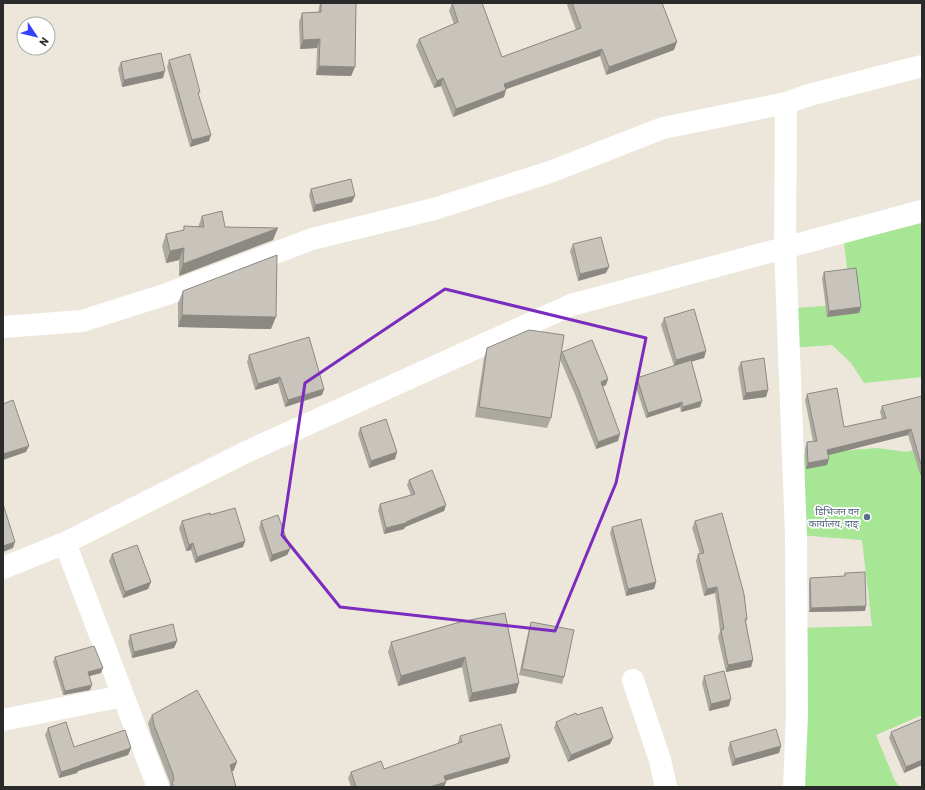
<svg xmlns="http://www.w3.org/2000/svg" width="925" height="790" viewBox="0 0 925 790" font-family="Barlow,'Noto Sans Devanagari',sans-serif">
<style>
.green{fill:#a6e695}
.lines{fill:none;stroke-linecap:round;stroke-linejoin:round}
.minor{stroke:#fff;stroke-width:22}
.wall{fill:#aca9a1}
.shaded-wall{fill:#8c8983}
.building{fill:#c8c4bb;stroke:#8c8983}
.marked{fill:none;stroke:#7b2cbf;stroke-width:3;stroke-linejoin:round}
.service-dot{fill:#5c6f8a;stroke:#fff;stroke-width:1.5}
.labels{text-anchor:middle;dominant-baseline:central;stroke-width:3.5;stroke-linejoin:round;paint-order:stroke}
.service-label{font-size:10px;fill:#4e5e75;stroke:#fff;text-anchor:end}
</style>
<rect width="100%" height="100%" fill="#ede7db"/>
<path class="green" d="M922,223V377L864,383L851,363L832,345L791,348L796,308L851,304L844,242Z
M922,447V715L876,735L895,781L900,787H794V628L872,626L862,540L798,535V454L877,448L907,452Z"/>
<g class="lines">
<path class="minor" d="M3,327L82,321L167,294L312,239L434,209L550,172L663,128L786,103
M65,543L158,787
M3,568L65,543L246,452L571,305L922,211
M633,680L660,760L666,787
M3,720L123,696
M794,787L797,714L796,536L785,248L786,103L809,95L922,66"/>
</g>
<path class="wall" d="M320,3H356L355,67L351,76L316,75L317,48L300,49L299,22L302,13L318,12Z
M452,3L502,57L576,30L567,5L568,3H662L674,50L606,75L600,56L506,89L504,97L453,117L441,86L434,88L416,46L419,39L454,24L449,11Z
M169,60L199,96L209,141L190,147L167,67Z
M121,62L163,78L122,87L118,69Z
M311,189L352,202L313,212L309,195Z
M202,216L225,227L273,240L179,276V260L166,263L162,246L166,234L183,231L184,226L198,227Z
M573,244L606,273L578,281L570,251Z
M824,272L861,307L859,313L827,317L822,278Z
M183,291L271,329L178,327V303Z
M664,318L706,351L704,358L691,361L702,401L700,407L681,412L680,407L646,418L635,384L637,378L674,366L661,325Z
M487,348L560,356L562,352L608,379L606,385L602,387L618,441L596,449L576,397L560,359L551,418L547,428L475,417L484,358Z
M249,355L324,389L322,395L285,407L278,383L255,390L247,362Z
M741,362L768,390L766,397L743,400L738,368Z
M807,394L844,427L882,419L880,412L882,406L922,396V474H920L908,435L828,455L827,465L806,469L805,449L807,442L813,441L805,400Z
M360,428L397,452L395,459L369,468L358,434Z
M409,480L446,505L444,511L405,527L404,529L384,534L378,510L380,504L411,495L407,485Z
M210,515L245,541L243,547L195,563L191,550L186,551L179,528L182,521Z
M261,521L290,549L287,555L270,562L259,528Z
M695,521L747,619L746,623L753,660L751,667L726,672L718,637L720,631L715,593L704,596L696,561L698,554H700L692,528Z
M612,527L656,582L654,589L626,596L610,533Z
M112,554L151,582L148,589L123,598L109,561Z
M845,573L865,611L809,612V582L810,578L844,576Z
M460,622L516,693L469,702L462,667L398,686L388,652L391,642Z
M531,622L564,677L562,684L519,675L529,628Z
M130,635L177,641L174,648L132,658L128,642Z
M55,657L101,673L89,676L90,690L63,695L53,662Z
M704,676L729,706L709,711L702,683Z
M152,715L234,770L232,772L236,787H170V783L151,734L148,723Z
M922,719V765L904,773L889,738L891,732Z
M556,722L610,744L568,762L554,728Z
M48,728L74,747L131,748L128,755L78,771L77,773L59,778L45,735Z
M460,736L510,757L508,763L445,781L446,782L444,787H351L348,778L351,772L384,769L459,744L458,742Z
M730,742L781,746L779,753L732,766L728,749Z"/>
<path class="shaded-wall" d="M320,39L317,48L300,49L303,40Z
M677,42L674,50L606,75L609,67Z
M602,49L600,56L501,91L504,84Z
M319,66L355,67L351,76L316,75Z
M165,71L163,78L122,87L124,80Z
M443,78L441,86L434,88L437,81Z
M506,90L504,97L453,117L456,109Z
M211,135L209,141L190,147L192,140Z
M355,196L352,202L313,212L315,205Z
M278,228L273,240L179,276L183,264Z
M184,248L179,260L166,263L170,251Z
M609,267L606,273L578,281L580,274Z
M861,307L859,313L827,317L829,311Z
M182,315L276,317L271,329L178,327Z
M706,351L704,358L674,367L676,360Z
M280,377L278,383L255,390L258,384Z
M608,379L606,385L598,388L601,382Z
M324,389L322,395L285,407L288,400Z
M768,390L766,397L743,400L746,393Z
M702,401L700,407L681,412L683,407Z
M682,402L680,407L646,418L648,413Z
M911,429L908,435L825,456L827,450Z
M620,434L618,441L596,449L598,442Z
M29,446L26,452L3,460V454Z
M397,452L395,459L369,468L371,461Z
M829,459L827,465L806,469L808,463Z
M922,468V474H920Z
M446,505L444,511L405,527L404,529L384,534L386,528L406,522Z
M245,541L243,547L195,563L197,557Z
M15,542L13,548L3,552V546Z
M193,543L191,550L186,551L189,545Z
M290,549L287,555L270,562L272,555Z
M151,582L148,589L123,598L125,592Z
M656,582L654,589L626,596L628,589Z
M717,587L715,593L704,596L707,589Z
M866,606L865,611L809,612L811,608Z
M177,641L174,648L132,658L134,652Z
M465,657L462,667L398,686L401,676Z
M753,660L751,667L726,672L728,665Z
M103,668L101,673L86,677L88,672Z
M519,683L516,693L469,702L472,693Z
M92,685L90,690L63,695L65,691Z
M731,699L729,706L709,711L711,704Z
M613,738L610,744L568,762L571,755Z
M781,746L779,753L732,766L735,759Z
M131,748L128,755L78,771L77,773L59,778L61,772L80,765Z
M510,757L508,763L441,782L444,776Z
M922,760V765L904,773L906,767Z
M237,762L234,770L227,774L230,765Z
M446,782L444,787H430Z"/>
<path class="building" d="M321,3H356L355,67L319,66L320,39L303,40L302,13L321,12Z
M452,3H482L502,57L581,28L572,3H662L677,42L609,67L602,49L504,84L506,90L456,109L443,78L437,81L419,39L458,22Z
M161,53L165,71L124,80L121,62Z
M190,54L200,92L198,93L211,135L192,140L169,60Z
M351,179L355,196L315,205L311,189Z
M222,211L225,227L278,228L183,264L184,248L170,251L166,234L184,230V226L204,227L202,216Z
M601,237L609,267L580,274L573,244Z
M277,255L276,317L182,315L183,291Z
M856,268L861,307L829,311L824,272Z
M694,309L706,351L676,360L664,318Z
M529,330L564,335L551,418L479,407L487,348Z
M309,337L324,389L288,400L280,377L258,384L249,355Z
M592,340L608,379L601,382L620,434L598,442L579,391L562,352Z
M764,358L768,390L746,393L741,362Z
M691,360L702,401L683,407L682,402L648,413L637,378Z
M837,388L844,427L886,418L882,406L922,396V468L911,429L827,450L829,459L808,463L807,442L817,441L807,394Z
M13,400L29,446L3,454V404Z
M386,419L397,452L371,461L360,428Z
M432,470L446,505L406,522V523L386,528L380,504L415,494L409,480Z
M3,504L15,542L3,546Z
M235,508L245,541L197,557L193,543L189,545L182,521L210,513V515Z
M722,513L744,594L747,619H745L753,660L728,665L721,630L724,629L717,587L707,589L698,554L704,553L695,521Z
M278,515L290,549L272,555L261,521Z
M641,519L656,582L628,589L612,527Z
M137,545L151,582L125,592L112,554Z
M865,572L866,606L811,608L810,578L845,576V573Z
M505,613L519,683L472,693L465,657L401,676L391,642L460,622Z
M531,622L574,630L564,677L522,669Z
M173,624L177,641L134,652L130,635Z
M94,646L103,668L88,672L92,685L65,691L55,657Z
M724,671L731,699L711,704L704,676Z
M197,690L237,762L230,765L236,787H174L172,783L174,780L173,774L154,725L152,715Z
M602,707L613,738L571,755L556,722L576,713L577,715Z
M922,719V760L906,767L891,732Z
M66,722L74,747L125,730L131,748L80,765V766L61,772L48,728Z
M501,724L510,757L444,776L446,782L430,787H356L351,772L381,761L384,769L462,742L460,736Z
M776,729L781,746L735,759L730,742Z"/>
<path class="marked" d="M445,289L646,338L616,483L555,631L340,607L282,535L305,383Z"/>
<circle class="service-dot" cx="867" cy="517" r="4"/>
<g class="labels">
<g class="service-label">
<text x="859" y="511">डिभिजन वन<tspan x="859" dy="12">कार्यालय, दाङ्</tspan></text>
</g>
</g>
<rect width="925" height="790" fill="none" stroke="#2a2a2a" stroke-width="8"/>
<g transform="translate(36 36) rotate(125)"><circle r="19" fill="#ffffff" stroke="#aaaaaa"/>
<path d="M0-3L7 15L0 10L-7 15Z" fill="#3641ff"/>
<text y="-6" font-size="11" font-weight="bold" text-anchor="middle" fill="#2a2a2a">N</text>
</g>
</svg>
